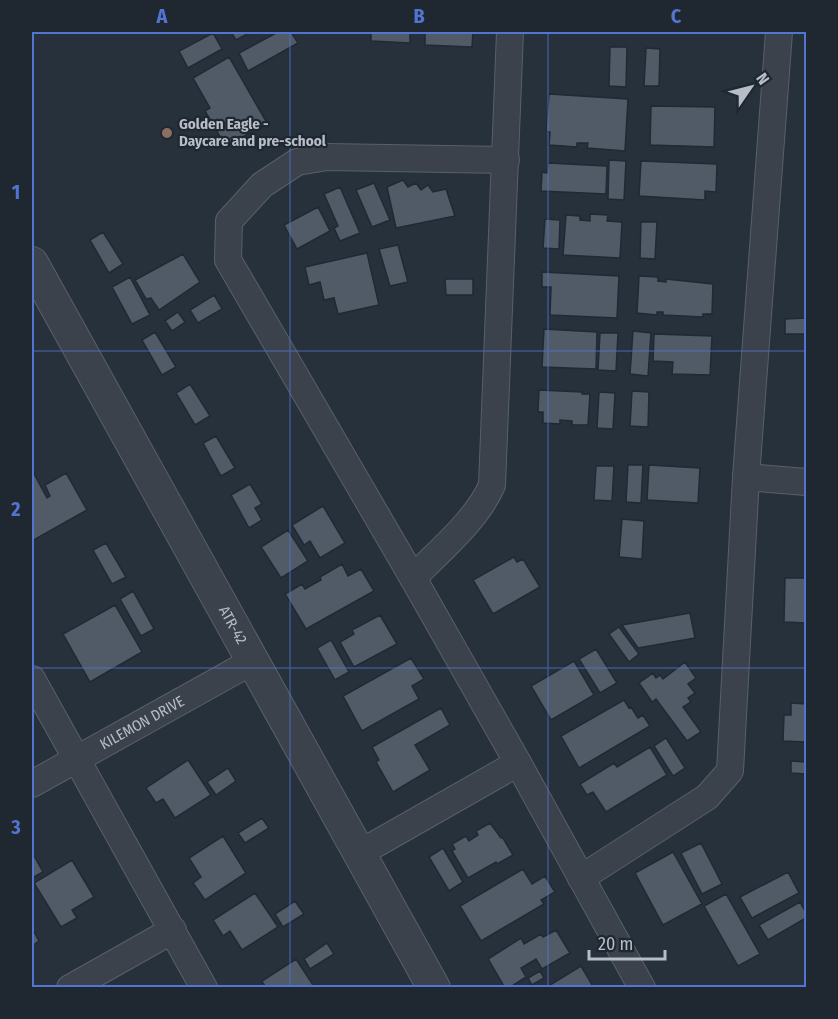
<svg xmlns="http://www.w3.org/2000/svg" width="838" height="1019" viewBox="0 0 838 1019" font-family="'Fira Sans Condensed',sans-serif">
<style>
.building{fill:#505b67;stroke:#212933;stroke-width:1.5}
.lines{fill:none;stroke-linecap:round;stroke-linejoin:round}
.minor-casing{stroke:#58606a;stroke-width:28}
.tertiary-casing{stroke:#58606a;stroke-width:34}
.minor{stroke:#3b424c;stroke-width:26}
.tertiary{stroke:#3b424c;stroke-width:32}
.grid{fill:none;stroke:#5375d2;stroke-width:1.5;stroke-opacity:0.55}
.education-dot{fill:#8d6e63;stroke:#1f2731;stroke-width:2}
.labels{text-anchor:middle;dominant-baseline:central;stroke-width:4.5;stroke-linejoin:round;paint-order:stroke}
.poi-label{font-size:15px;font-weight:bold;fill:#b6bdc7;stroke:#1f2731;text-anchor:start}
.street-label{font-size:15px;fill:#b6bdc7;stroke:#1f2731}
.neatline{fill:none;stroke:#5375d2;stroke-width:2}
.grid-label{font-size:20px;text-anchor:middle;font-weight:bold;fill:#5375d2}
</style>
<rect width="100%" height="100%" fill="#27313b"/>
<path class="building" d="M231,32H251L236,40Z
M278,32H291L298,43L248,71L239,53Z
M371,32H410V43L371,41Z
M425,32H473L472,47L425,45Z
M213,33L222,49L188,68L179,51Z
M610,47H627L626,87L609,86Z
M646,48L660,49L659,86H644Z
M229,57L267,123L226,147L205,111L210,108L193,78Z
M549,94L628,99L625,151L587,148L588,143H577V147L549,145L550,132L546,131Z
M651,106L715,107L714,147L650,145Z
M609,160L626,161L624,200L608,199Z
M641,161L717,164L716,192L705,191V200L639,196Z
M548,163L607,166L606,194L541,191L542,172L547,173Z
M403,180L408,187L416,183L421,190L428,185L433,192L446,189L455,216L396,228L387,187Z
M374,183L390,220L372,227L356,190Z
M340,187L360,233L340,241L334,228L338,226L324,194Z
M318,207L330,231L297,249L284,225Z
M590,214L608,215L607,221L622,222L620,258L563,255L566,215L580,216V220L590,221Z
M545,219L560,220L559,249L543,248Z
M641,222H657L655,259L640,258Z
M103,232L123,264L109,273L90,240Z
M398,245L408,282L390,286L379,249Z
M367,253L379,305L338,314L334,298L324,300L320,282L309,285L305,267Z
M183,254L200,282L159,310L151,298L146,299L135,280Z
M542,272L619,276L617,318L550,315L551,287H542Z
M639,276L658,277V281L666,282V279L713,284L712,314H703V317L663,315V312H657V315L637,313Z
M130,277L150,315L132,324L112,287Z
M445,279H473V295H446Z
M214,295L222,309L198,323L190,310Z
M178,312L185,322L172,331L165,321Z
M806,318V334H785V319Z
M544,329L597,332L596,369L542,367Z
M633,331L651,333L648,376L630,374Z
M155,332L176,367L162,375L142,340Z
M600,333H618L616,371L598,370Z
M654,334L712,336L710,375L672,374L673,362L653,361Z
M190,384L210,416L195,425L176,393Z
M539,390L582,392V394H590L588,425H572V421L560,420V424L543,423V412H538Z
M632,391L649,392L648,427L630,426Z
M599,392L615,393L613,429L597,428Z
M216,436L235,468L221,476L203,443Z
M628,465H643L641,503L626,502Z
M649,465L700,468L698,503L647,500Z
M596,466H614L612,501L594,500Z
M32,470L47,498L50,496L45,485L66,473L87,510L32,541Z
M250,484L262,504L255,508L262,520L249,528L231,495Z
M323,506L345,543L320,558L310,541L304,545L292,525Z
M622,519L644,521L642,559L619,557Z
M288,530L308,561L281,578L261,547Z
M106,543L126,577L112,584L93,550Z
M514,557L517,562L523,559L540,587L493,614L473,580Z
M342,564L348,576L361,569L374,591L306,629L285,594L302,584L305,589L321,580L320,577Z
M785,578H806V623L784,622Z
M133,591L154,629L141,636L120,599Z
M115,605L142,652L90,682L63,634Z
M690,613L695,638L638,648L622,625Z
M380,615L397,644L354,667L340,642L354,634L352,630Z
M619,627L639,654L629,662L609,634Z
M331,640L349,672L335,680L317,648Z
M596,649L617,683L600,693L579,659Z
M411,658L424,679L412,686L419,699L362,731L343,696Z
M574,661L594,695L551,720L531,686Z
M685,662L696,678L688,684L695,693L688,698L691,702L683,707L701,732L687,741L656,699L652,702L639,683L653,673L656,678L660,675L663,679Z
M624,700L629,708L631,707L638,718L643,715L650,726L579,768L561,736Z
M791,703L806,704V742L783,741L784,715H791Z
M441,708L450,725L415,745L430,770L393,792L376,762L379,760L372,747Z
M666,738L685,768L673,776L654,746Z
M650,747L667,775L606,812L593,792L587,795L580,784L614,763L617,767Z
M188,760L211,795L175,818L163,799L156,803L146,788Z
M791,761L806,762V774L791,773Z
M228,768L236,781L216,795L207,782Z
M262,818L269,828L245,843L238,833Z
M490,823L501,838H503L513,855L497,864L496,862L468,878L452,851L455,849L452,844L466,836L469,841L478,835L476,831Z
M223,836L246,873L205,900L193,883L201,877L189,858Z
M701,843L722,884L702,894L681,853Z
M443,848L463,882L449,891L429,857Z
M32,852L43,872L32,878Z
M673,852L702,904L663,925L635,873Z
M72,860L94,897L72,910L77,918L61,927L34,883Z
M523,869L532,884L545,876L555,892L541,900L544,904L481,941L460,906Z
M788,872L799,893L752,918L740,897Z
M255,893L278,927L242,950L230,931L223,936L213,920Z
M726,894L760,954L738,966L704,906Z
M295,901L304,914L283,927L275,914Z
M800,902L806,913V918L768,940L759,925Z
M32,928L39,941L32,946Z
M556,930L570,953L542,969L536,959L521,968L526,977L509,988H505L488,959L521,938L524,944L541,934L543,937Z
M327,943L334,954L310,969L304,959Z
M296,959L315,988H266L262,981Z
M581,966L594,988H545Z
M540,971L544,978L532,985L528,978Z"/>
<g class="lines">
<g class="minor-casing">
<g id="minor">
<path d="M506,160L327,157L297,162L262,185L229,221L228,260L413,578L518,763L642,988"/>
<path d="M746,477L806,482"/>
<path d="M413,578C440,550 477,520 492,485L510,32"/>
<path d="M32,679L204,988"/>
<path id="s1" d="M32,784L253,661"/>
<path d="M360,853L518,763"/>
<path d="M581,878L707,797L730,771L746,477L779,32"/>
<path d="M70,988L173,930"/>
</g>
</g>
<g class="tertiary-casing">
<g id="tertiary">
<path id="s2" d="M32,263L434,988"/>
</g>
</g>
<use href="#minor" class="minor"/>
<use href="#tertiary" class="tertiary"/>
</g>
<path class="grid" d="M290,32V988M548,32V988M32,351H806M32,668H806"/>
<circle class="education-dot" cx="167" cy="133" r="6"/>
<g class="labels">
<g class="poi-label">
<text x="179" y="124">Golden Eagle -<tspan x="179" dy="17">Daycare and pre-school</tspan></text>
</g>
<g class="street-label">
<text stroke="none"><textPath href="#s2" startOffset="414">ATR-42</textPath></text>
<text stroke="none"><textPath href="#s1" startOffset="126">KILEMON DRIVE</textPath></text>
</g>
</g>
<rect width="838" height="1019" fill="none" stroke="#1f2731" stroke-width="66"/>
<g transform="translate(751 87) rotate(55)" stroke="#1f2731" stroke-width="4.5" paint-order="stroke">
<path d="M0-4.5L10 22L0 15L-10 22Z" fill="#b6bdc7"/>
<text y="-9" font-size="16" font-weight="bold" text-anchor="middle" fill="#b6bdc7">N</text>
</g>
<path d="M589 950v9h76v-9" fill="none" stroke="#b6bdc7" stroke-width="3"/>
<text x="598" y="950" font-size="18" fill="#b6bdc7" stroke="#1f2731" stroke-width="4.5" paint-order="stroke">20 m</text>
<rect x="33" y="33" width="772" height="953" class="neatline"/>
<g class="grid-label">
<text x="162" y="23">A</text>
<text x="419" y="23">B</text>
<text x="676" y="23">C</text>
<text x="16" y="199">1</text>
<text x="16" y="516">2</text>
<text x="16" y="834">3</text>
</g>
</svg>
